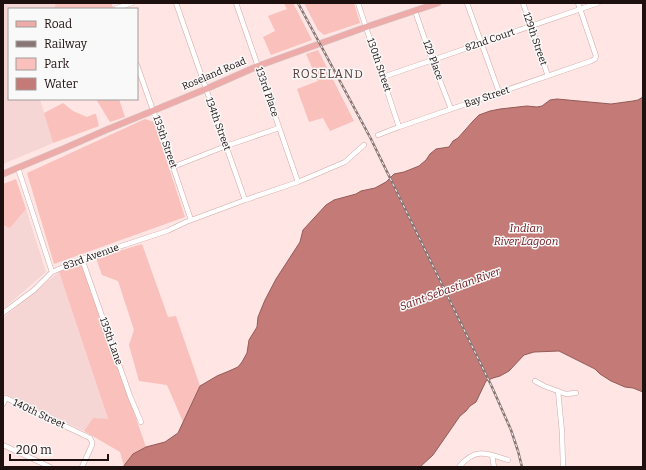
<svg xmlns="http://www.w3.org/2000/svg" width="646" height="470" viewBox="0 0 646 470" font-family="Bitter,serif">
<style>
.built{fill:#f5d6d4}
.green{fill:#f9c0bc}
.water{fill:#c47b77;stroke:#925b58}
.lines{fill:none;stroke-linecap:round;stroke-linejoin:round}
.minor-casing{stroke:#d1a9a6;stroke-width:5.5}
.major-casing{stroke:#d2cfcf;stroke-width:7}
.minor{stroke:#fff;stroke-width:4.5}
.major{stroke:#edacaa;stroke-width:6}
.rail-casing{stroke:#897574;stroke-width:2.5}
.rail{stroke:#f9f9f9;stroke-width:1;stroke-dasharray:3;stroke-linecap:butt}
.labels{text-anchor:middle;dominant-baseline:central;stroke-width:3;stroke-linejoin:round;paint-order:stroke}
.street-label{font-size:10px;fill:#1e100f;stroke:#f9f9f9}
.water-label{font-size:11px;font-style:italic;fill:#6d141b;stroke:#f9f9f9}
.quarter-label{font-size:12px;letter-spacing:1px;fill:#5a3937;stroke:#f9f9f9}
</style>
<rect width="100%" height="100%" fill="#ffe5e3"/>
<path class="built" d="M3,3H56L54,9H9V99H40L53,143L3,164Z
M26,209L46,272L3,309V225L10,228Z
M59,272L108,420L93,418L84,431L5,394L3,398V318Z"/>
<path class="green" d="M56,3H111L114,9H54Z
M284,3H293L312,40L271,55L263,37L275,31L268,16L287,9Z
M304,3H354L360,23L324,35L318,30Z
M318,50L354,121L330,131L323,118L309,122L297,89L318,81L306,54Z
M96,99H119L125,117L110,122Z
M63,103L73,111L87,117L94,114H96L99,126L53,143L44,113Z
M145,119L154,122L185,217L54,264L27,173Z
M16,179L26,209L10,228L3,225V184Z
M142,244L168,317L176,316L200,386L183,422L167,385L139,381L129,345L134,330L118,281L102,275L96,258Z
M82,261L146,447L133,454L124,466L120,452L84,431L93,418L108,419L59,272Z"/>
<path class="water" d="M643,97V392L633,388L625,387L611,381L600,374L595,369L559,351L534,352L524,355L509,371L500,376L493,378L486,381L476,402L470,406L466,411L460,416L433,455L420,467H123L133,454L146,447L165,442L178,433L200,386L217,376L229,371L238,367L242,362L247,353L249,340L257,327L258,317L265,300L276,279L300,242L303,230L326,205L334,200L356,194L361,191L375,188L386,182L394,174L404,172L419,166L426,160L430,154L436,149L449,147L453,141L458,138L473,121L479,115L490,111L500,109L527,106L537,107L542,106L550,100L557,99L611,104L633,101L638,100Z"/>
<g class="lines">
<g class="minor-casing">
<path id="minor" d="M176,3L245,200
M236,3L298,182
M358,3L399,127
M467,3L499,92
M523,3L548,76
M117,8L132,3
M415,11L432,60L451,109
M137,65L173,167L191,220
M383,77L598,3
M378,135L399,127L591,61L595,59L596,56L578,3
M173,167L226,146L279,128
M18,168L52,272
M82,259L130,396L141,422
M3,313L34,290L52,272L82,259L167,231L186,222L245,200L298,182L345,162L364,145
M535,381L544,386L566,394L576,393
M558,391L562,432L563,467
M3,404L6,398L90,438L92,442V445L82,467
M3,445L50,467
M492,455L494,467
M459,467C475,447 487,453 508,460"/>
</g>
<g class="major-casing">
<path id="major" d="M3,174L65,148L106,130L206,89L258,66L366,27L438,3"/>
</g>
<use href="#minor" class="minor"/>
<use href="#major" class="major"/>
<g class="rail-casing">
<path id="rail" d="M298,3L371,139L492,387L511,430L518,451L522,467"/>
</g>
<use href="#rail" class="rail"/>
</g>
<g class="labels">
<g class="street-label">
<text transform="translate(535 39) rotate(71)">129th Street</text>
<text transform="translate(490 40) rotate(-19)">82nd Court</text>
<text transform="translate(433 60) rotate(70)">129 Place</text>
<text transform="translate(379 65) rotate(71)">130th Street</text>
<text transform="translate(214 74) rotate(-23)">Roseland Road</text>
<text transform="translate(267 92) rotate(71)">133rd Place</text>
<text transform="translate(487 97) rotate(-19)">Bay Street</text>
<text transform="translate(218 124) rotate(70)">134th Street</text>
<text transform="translate(165 142) rotate(71)">135th Street</text>
<text transform="translate(91 257) rotate(-20)">83rd Avenue</text>
<text transform="translate(111 341) rotate(70)">135th Lane</text>
<text transform="translate(39 414) rotate(25)">140th Street</text>
</g>
<g class="water-label">
<text x="526" y="228">Indian<tspan x="526" dy="13">River Lagoon</tspan></text>
<text transform="translate(450 289) rotate(-20)">Saint Sebastian River</text>
</g>
<g class="quarter-label">
<text x="328" y="74">ROSELAND</text>
</g>
</g>
<rect width="646" height="470" fill="none" stroke="#1e100f" stroke-width="8"/>
<rect x="8" y="8" width="130" height="92" fill="#f9f9f9" stroke="#a19c9b"/>
<rect x="16" y="21" width="20" height="6" fill="#edacaa" stroke="#a19c9b"/>
<text x="44" y="28" font-size="12" fill="#1e100f">Road</text>
<rect x="16" y="41" width="20" height="6" fill="#897574" stroke="#a19c9b"/>
<text x="44" y="48" font-size="12" fill="#1e100f">Railway</text>
<rect x="16" y="58" width="20" height="12" fill="#f9c0bc" stroke="#a19c9b"/>
<text x="44" y="68" font-size="12" fill="#1e100f">Park</text>
<rect x="16" y="78" width="20" height="12" fill="#c47b77" stroke="#a19c9b"/>
<text x="44" y="88" font-size="12" fill="#1e100f">Water</text>
<path d="M10 454v6h98v-6" fill="none" stroke="#1e100f" stroke-width="2"/>
<text x="16" y="454" font-size="12" fill="#1e100f" stroke="#f9f9f9" stroke-width="3" paint-order="stroke">200 m</text>
</svg>
